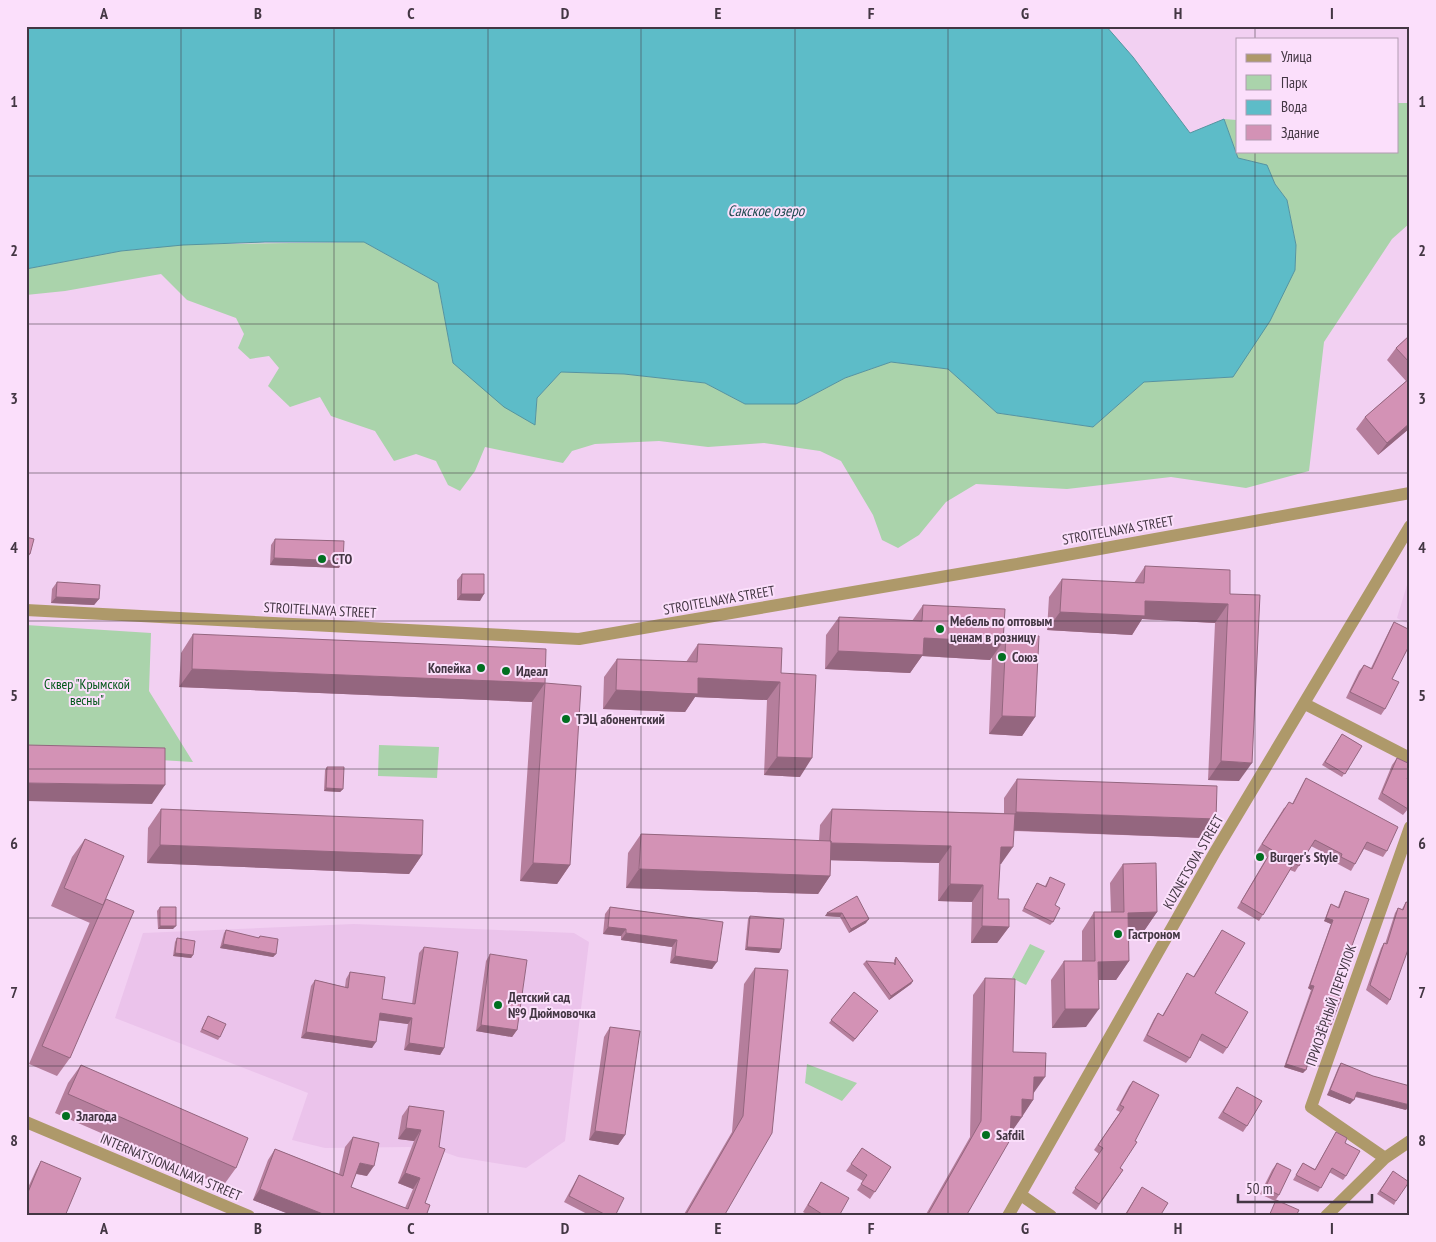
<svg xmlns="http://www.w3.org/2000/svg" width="1436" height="1242" viewBox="0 0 1436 1242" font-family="'PT Sans Narrow',sans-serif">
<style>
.built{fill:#ebc3eb}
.green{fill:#aad3ab}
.water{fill:#5dbcc8;stroke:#5594a0}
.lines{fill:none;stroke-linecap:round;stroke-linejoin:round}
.minor{stroke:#ae996a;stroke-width:12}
.tertiary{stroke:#ae996a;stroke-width:12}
.wall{fill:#b57e9c}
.shaded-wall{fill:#94667f}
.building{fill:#d392b5;stroke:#94667f}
.grid{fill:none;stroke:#433643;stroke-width:1;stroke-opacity:0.55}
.poi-dot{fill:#016f20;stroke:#fbdffb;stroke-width:2}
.labels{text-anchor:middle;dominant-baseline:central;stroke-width:4;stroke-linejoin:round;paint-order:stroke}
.street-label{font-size:14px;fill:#433643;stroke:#fbdffb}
.poi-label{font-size:14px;font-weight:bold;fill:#433643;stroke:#fbdffb;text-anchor:start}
.park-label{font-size:14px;fill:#025718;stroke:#fbdffb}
.water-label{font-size:15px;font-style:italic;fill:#1e4a4f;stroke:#fbdffb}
.neatline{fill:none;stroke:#433643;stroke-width:2}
.grid-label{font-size:16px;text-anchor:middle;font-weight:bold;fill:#433643}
</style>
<rect width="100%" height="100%" fill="#f2d0f2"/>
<path class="built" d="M1410,575V625L1397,618Z
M354,924L574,933L589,942L565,1141L526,1168L458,1157L438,1150L409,1147L325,1148L292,1140L308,1093L115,1018L143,933Z"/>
<path class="green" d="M1397,103H1410V223L1392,239L1324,342L1309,471L1246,488L1171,477L1067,489L976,484L946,502L919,535L898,548L882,540L873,515L841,461L820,451L764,443L708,447L659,441L595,444L572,451L563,463L485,447L475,471L460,491L448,485L436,461L416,454L394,461L375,431L331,416L320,397L290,407L268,386L279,368L269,356L250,359L238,348L244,334L236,318L187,300L161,274L65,291L26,295V269L121,251L156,248L195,188L213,244L364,242L438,283L453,363L535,424L537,398L561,372L624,374L705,383L745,404H796L845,378L891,362L948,369L997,413L1093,427L1144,382L1233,377L1295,270L1296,245L1287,200L1275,184L1267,165L1238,158L1224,119L1237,120V151H1397Z
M26,625L151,633L149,691L193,762L26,752Z
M379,745L439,747L437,778L378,776Z
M1030,944L1045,951L1026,985L1012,978Z
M807,1064L857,1083L842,1101L805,1083Z"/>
<path class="water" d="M26,26H1106L1133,57L1190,133L1224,119L1238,158L1267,165L1275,184L1287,200L1296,245L1295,270L1270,321L1233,377L1144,382L1093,427L997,413L948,369L891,362L845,378L796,404H745L705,383L624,374L561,372L537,398L535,425L504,407L453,363L438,283L364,242H265L183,245L121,251L26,269Z"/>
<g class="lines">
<path class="minor" d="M1305,704L1410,758
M26,1122L249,1216
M1385,1158L1311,1107L1410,827
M1021,1195L1051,1216
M1008,1216L1215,852L1410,526
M1326,1216L1385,1158L1410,1141"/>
<path class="tertiary" d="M26,610L579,639L1011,565L1410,493"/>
</g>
<path class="wall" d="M1410,335V428L1378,455L1356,429L1365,417L1406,381L1387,360L1396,348Z
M275,539L339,568L270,565L271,545Z
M1145,566L1230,594L1239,781L1208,780L1215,623L1142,619L1132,635L1047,630L1049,597L1062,579L1134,583Z
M462,574L480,601L457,600V580Z
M57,582L99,599L94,605L51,603L52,589Z
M923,605L1003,637L1006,634L1035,717L1022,736L989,734L992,657L990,660L922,656L910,673L825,669L826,635L839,617L912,621Z
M1394,622L1392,679L1385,709L1381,715L1346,698L1359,671L1364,665L1371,668L1390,629Z
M193,634L545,683L570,865L557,884L520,881L532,702L179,687L181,653Z
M698,644L781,673L800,777L764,775L767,700L695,697L685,712L603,709L604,677L617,659L686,662Z
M1342,734L1362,746L1342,777L1322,765Z
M1397,758L1407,779L1408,809L1403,815L1378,799L1392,765Z
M327,767L343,789L340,792L324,791L325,770Z
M1306,778L1387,851L1383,857L1364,849L1355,864L1351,871L1336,863L1338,860L1311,846L1295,872L1290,870L1259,921L1237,908L1267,857L1257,851L1284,808L1292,804L1302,785Z
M1017,779L1216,819L1203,838L1014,831L1001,864H1000L998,899L1009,927L997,943H971L972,902L938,901L939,863L831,860L830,876L818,894L626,888L628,853L641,834L819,841L820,825L832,809L1004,813V798Z
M161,809L422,855L409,874L147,863L148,828Z
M85,839L105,899L70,1058L57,1076L29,1064L90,922V923L51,906L72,857Z
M1123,864L1157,912L1144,931H1128L1129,961L1116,980H1099L1086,1027L1052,1028L1051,980L1064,961H1082V931L1094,912H1111L1110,883Z
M1050,877L1055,905L1053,922L1050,925L1022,911L1037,883L1045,886Z
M1345,891L1331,1025L1329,1028L1319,1025L1303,1073L1284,1067L1311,990L1308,988L1331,924L1324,921L1329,908L1331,904L1338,907L1343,894Z
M857,896L866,923L849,933L840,917L825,916Z
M1406,902L1390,1000L1387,1005L1366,990L1381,948L1384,943L1385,944L1395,913L1398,908L1402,909Z
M160,907L173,929H158L157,911Z
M610,907L723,922L712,969L670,963L672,947L621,940V936L603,934L605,914Z
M750,916L781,949L779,953L745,950L748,919Z
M226,930L258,938L260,936L276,954L273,957L220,948L224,933Z
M1222,930L1215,993L1227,1048L1223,1054L1199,1040L1190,1058L1186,1063L1143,1041L1154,1019L1158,1013L1162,1016L1187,973L1193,977Z
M177,938L193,955L191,958L173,956L175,942Z
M424,947L444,1048L440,1055L404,1050L408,1024L379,1020L372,1048L301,1038L311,986L315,980L345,987L346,979L350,972L382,999L412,1004L419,953Z
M490,954L517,1030L512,1037L476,1031L486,961Z
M896,957L913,981L911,984L889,1000L863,964L866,961L894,963V960Z
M755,968L788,970L724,1216H683L732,1132L744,984Z
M985,978L1013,1052L1033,1094V1100L1010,1133L966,1216H925L970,1137L973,995Z
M854,992L878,1011L853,1042L829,1023Z
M208,1016L220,1037L218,1040L200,1032Z
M610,1027L625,1135L618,1145L589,1140L604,1037Z
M1341,1063L1406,1110L1355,1097L1350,1104L1327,1095L1338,1068Z
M81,1065L236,1168L223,1186L55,1113L68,1083Z
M1133,1081L1120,1168L1123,1170L1096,1210L1072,1193L1099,1154L1094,1150L1120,1112L1116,1110L1129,1086Z
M1237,1087L1247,1126L1243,1132L1218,1118Z
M409,1106L444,1111L425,1203L426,1216H294L253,1200L268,1160L275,1149L339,1174L345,1147L353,1137L367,1176L356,1174L351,1187L405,1208L413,1189L398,1183L414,1141L398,1139L402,1116Z
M1336,1132L1345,1143L1346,1176L1343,1180L1329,1172L1318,1192L1293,1180L1303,1163L1315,1169Z
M862,1148L891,1167L870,1199L857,1190L863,1181L846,1171Z
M41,1161L26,1216V1192L36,1170Z
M1277,1163L1279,1195L1275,1201L1260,1194L1272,1170Z
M1393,1171L1396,1201L1394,1205L1377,1194Z
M579,1175L615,1216H591L564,1202L575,1182Z
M821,1182L839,1216H810L803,1212Z
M1142,1187L1160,1216H1124Z"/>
<path class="shaded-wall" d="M1410,423V428L1378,455L1387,443Z
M26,553L30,554L28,557L26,556Z
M274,558L343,561L339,568L270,565Z
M461,594H484L480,601L457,600Z
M56,597L99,599L94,605L51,603Z
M1145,601L1228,604L1215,623L1142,619L1132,635L1047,630L1060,612Z
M924,638L1003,642L990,660L922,656L910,673L825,669L838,651Z
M192,669L545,683L532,702L179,687Z
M698,678L780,682L767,700L695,697L685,712L603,709L616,690Z
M1002,716L1035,717L1022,736L989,734Z
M777,757L812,758L800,777L764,775Z
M1221,761L1252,763L1239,781L1208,780Z
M26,783L165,785L152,804L26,801Z
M326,788L343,789L340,792L324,791Z
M1016,812L1216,819L1203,838L1003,830Z
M830,843L951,846L939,863L819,860Z
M160,845L422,855L409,874L147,863Z
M1001,847H1013L1001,864H989Z
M533,863L570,865L557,884L520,881Z
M639,869L830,876L818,894L626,888Z
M950,884L983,885L972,902L938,901Z
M1157,912L1144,931H1115L1128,913Z
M827,913H842L840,917L825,916Z
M1326,918L1333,920L1331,924L1324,921Z
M869,919L866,923L849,933L851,929Z
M160,926H176L173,929H158Z
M982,926L1009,927L997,943H971Z
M608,927L626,929L621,936L603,934Z
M626,933L677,940L672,947L621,940Z
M223,944L276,954L273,957L220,948Z
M747,947L781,949L779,953L745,950Z
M175,953L193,955L191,958L173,956Z
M675,956L717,962L712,969L670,963Z
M1129,961L1116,980H1085L1098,962Z
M913,981L911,984L889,1000L891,996Z
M1310,985L1314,986L1311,990L1308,988Z
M1065,1009H1099L1086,1027L1052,1028Z
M380,1013L412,1018L408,1024L376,1020Z
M1320,1021L1331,1025L1329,1028L1318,1024Z
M481,1025L517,1030L512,1037L476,1031Z
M306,1032L376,1042L372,1048L301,1038Z
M409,1043L444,1048L440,1055L404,1050Z
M1286,1064L1306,1070L1303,1073L1284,1067Z
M1034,1077H1045L1033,1094Z
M1330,1090L1354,1100L1350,1104L1327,1095Z
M1357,1092L1410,1105L1406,1110L1354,1096Z
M1022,1099L1033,1100L1022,1117Z
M1011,1116L1022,1117L1010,1134Z
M406,1128L421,1130L414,1141L398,1139Z
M595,1131L625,1135L618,1145L589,1140Z
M360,1163L374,1166L367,1176L353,1173Z
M405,1173L420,1178L413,1189L398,1183Z
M260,1189L328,1216H294L253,1200Z"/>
<path class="building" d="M1410,335V363L1396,348Z
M1410,378V423L1387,443L1365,417Z
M26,537L34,539L30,554L26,553Z
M275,539L344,541L343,561L274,558Z
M1145,566L1230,570V594L1260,595L1252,763L1221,761L1228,604L1145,601V616L1060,612L1062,579L1144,583Z
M462,574H484V594H461Z
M57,582L100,585L99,599L56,597Z
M923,605L1005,609L1003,642L924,638L923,655L838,651L839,617L922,621Z
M1394,622L1410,630V644L1392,679L1399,682L1385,709L1350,692L1364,665L1372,669Z
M193,634L546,649L545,683L192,669Z
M1006,634L1039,636L1035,717L1002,716Z
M698,644L782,648L781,673L816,675L812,758L777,757L780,682L698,678V694L616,690L617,659L697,662Z
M545,683L581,686L570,865L533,863Z
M1342,734L1362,746L1345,774L1325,762Z
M26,745L165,748V785L26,783Z
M1397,758L1410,764V773L1407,779L1410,780V804L1408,809L1382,793Z
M327,767H344L343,789L326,788Z
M1306,778L1398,827L1387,851L1367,842L1355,864L1341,857L1342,854L1315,840L1299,866L1294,863L1263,915L1241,902L1272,850L1262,844L1289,802L1293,804Z
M1017,779L1217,786L1216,819L1016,812Z
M161,809L423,820L422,855L160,845Z
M832,809L1015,814L1013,847H1001L998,899H1009V927L982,926L983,885L950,884L951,846L831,843V841H830Z
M641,834L831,841L830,876L639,869Z
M85,839L124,856L103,905L64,888Z
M1156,863L1157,912L1128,913L1129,961L1098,962L1099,1009H1065L1064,961H1095L1094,912H1124L1123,864Z
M1050,877L1065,884L1055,905L1060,908L1053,922L1024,908L1037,883L1046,887Z
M1345,891L1369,899L1334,995L1341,998L1331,1025L1320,1021L1306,1070L1286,1064L1314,986L1310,985L1333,920L1326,918L1331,904L1339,908Z
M857,896L869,919L851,929L842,913H827Z
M106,899L134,911L70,1058L42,1046Z
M1406,902L1410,903V944L1390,1000L1370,985L1384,943L1387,944L1398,908L1403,910Z
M160,907H176V926H160Z
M610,907L723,922L717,962L675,956L677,940L626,933V929L608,927Z
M750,916L784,919L781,949L747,947Z
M226,930L259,938L260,936L278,939L276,954L223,944Z
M1222,930L1245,943L1215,993L1248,1012L1227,1048L1202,1034L1190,1058L1147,1035L1158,1013L1163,1016L1187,973L1194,977Z
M177,938L195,941L193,955L175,953Z
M424,947L458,952L444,1048L409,1043L412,1018L380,1013L376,1042L306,1032L315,980L348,988L350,972L385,977L382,999L415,1004Z
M490,954L527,960L517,1030L481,1025Z
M896,957L913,981L891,996L866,961L894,963L895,965Z
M755,968L788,970L772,1133L724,1216H685L743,1116Z
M985,978L1015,979L1013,1052L1046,1053L1045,1077H1034L1033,1100L1022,1099V1117L1011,1116L1010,1140L966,1216H927L981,1121Z
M854,992L878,1011L855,1039L831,1020Z
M208,1016L226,1024L220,1037L202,1029Z
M610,1027L640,1031L625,1135L595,1131Z
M1341,1063L1373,1076L1410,1086V1105L1357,1092L1354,1100L1330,1090Z
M81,1065L248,1138L236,1168L68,1094Z
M1133,1081L1159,1095L1135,1141L1137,1142L1120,1168L1123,1170L1099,1204L1075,1188L1103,1148L1098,1145L1124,1107L1120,1105Z
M1237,1087L1262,1101L1247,1126L1223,1112Z
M409,1106L444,1111L439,1147L445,1149L425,1203L430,1205L426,1216H328L260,1189L275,1149L343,1176L353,1137L379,1143L374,1166L360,1163L351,1187L408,1209L420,1178L405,1173L421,1130L406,1128Z
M1336,1132L1347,1138L1345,1143L1360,1151L1346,1176L1332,1168L1321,1188L1296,1175L1303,1163L1315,1170Z
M862,1148L891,1167L875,1192L861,1184L867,1175L851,1164Z
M41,1161L81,1178L65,1216H26V1197Z
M1277,1163L1291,1170L1279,1195L1265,1188Z
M1393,1171L1409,1182L1396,1201L1380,1191Z
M579,1175L624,1198L615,1216H608L569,1196Z
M821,1182L849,1198L839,1216H825L808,1205Z
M1142,1187L1168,1203L1160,1216H1125Z
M1276,1200L1299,1210L1296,1216H1269Z"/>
<path class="grid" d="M181,26V1216M334,26V1216M488,26V1216M641,26V1216M795,26V1216M948,26V1216M1102,26V1216M1255,26V39M1255,151V1216M26,176H1410M26,324H1410M26,473H1410M26,621H1410M26,769H1410M26,918H1410M26,1066H1410"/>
<g class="poi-dot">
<circle cx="322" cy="559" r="5"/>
<circle cx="940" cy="629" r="5"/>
<circle cx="1002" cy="657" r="5"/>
<circle cx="481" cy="668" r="5"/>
<circle cx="506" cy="671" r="5"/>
<circle cx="566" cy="719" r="5"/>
<circle cx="1260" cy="857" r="5"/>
<circle cx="1118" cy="934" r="5"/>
<circle cx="498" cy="1005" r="5"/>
<circle cx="66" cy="1116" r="5"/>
<circle cx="986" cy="1135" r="5"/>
</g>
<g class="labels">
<g class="street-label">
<text transform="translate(1118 530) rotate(-10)">STROITELNAYA STREET</text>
<text transform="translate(719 600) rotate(-10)">STROITELNAYA STREET</text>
<text transform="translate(320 610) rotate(3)">STROITELNAYA STREET</text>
<text transform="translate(1193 862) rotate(-60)">KUZNETSOVA STREET</text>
<text transform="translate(1331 1005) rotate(-71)">ПРИОЗЁРНЫЙ ПЕРЕУЛОК</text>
<text transform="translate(171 1167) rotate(23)">INTERNATSIONALNAYA STREET</text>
</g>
<g class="poi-label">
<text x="332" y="559">СТО</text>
<text x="950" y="621">Мебель по оптовым<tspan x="950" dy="16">ценам в розницу</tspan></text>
<text x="1012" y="657">Союз</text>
<text x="471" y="668" text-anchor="end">Копейка</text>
<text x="516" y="671">Идеал</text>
<text x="576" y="719">ТЭЦ абонентский</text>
<text x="1270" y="857">Burger's Style</text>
<text x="1128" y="934">Гастроном</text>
<text x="508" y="997">Детский сад<tspan x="508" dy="16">№9 Дюймовочка</tspan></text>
<text x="76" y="1116">Злагода</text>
<text x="996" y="1135">Safdil</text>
</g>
<g class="park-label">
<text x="87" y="684">Сквер "Крымской<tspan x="87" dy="16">весны"</tspan></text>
</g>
<g class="water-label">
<text x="766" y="210">Сакское озеро</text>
</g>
</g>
<rect width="1436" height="1242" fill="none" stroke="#fbdffb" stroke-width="55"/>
<rect x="1236" y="38" width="162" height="115" fill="#fbdffb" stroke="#b19bb1"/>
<rect x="1246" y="54" width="25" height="8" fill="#ae996a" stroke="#b19bb1"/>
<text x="1281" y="62" font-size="15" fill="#433643">Улица</text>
<rect x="1246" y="75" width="25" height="15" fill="#aad3ab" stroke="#b19bb1"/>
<text x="1281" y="88" font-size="15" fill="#433643">Парк</text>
<rect x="1246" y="100" width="25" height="15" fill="#5dbcc8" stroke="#b19bb1"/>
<text x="1281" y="112" font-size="15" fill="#433643">Вода</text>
<rect x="1246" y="125" width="25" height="15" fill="#d392b5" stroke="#b19bb1"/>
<text x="1281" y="138" font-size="15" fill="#433643">Здание</text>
<path d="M1238 1194v8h134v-8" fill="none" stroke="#433643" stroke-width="2.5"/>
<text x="1246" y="1194" font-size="15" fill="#433643" stroke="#fbdffb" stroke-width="4" paint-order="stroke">50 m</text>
<rect x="28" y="28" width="1380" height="1186" class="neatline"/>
<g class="grid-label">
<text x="104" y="19">A</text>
<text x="258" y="19">B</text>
<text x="411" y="19">C</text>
<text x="565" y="19">D</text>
<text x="718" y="19">E</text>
<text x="871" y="19">F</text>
<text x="1025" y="19">G</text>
<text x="1178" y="19">H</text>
<text x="1332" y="19">I</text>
<text x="14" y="107">1</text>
<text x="1422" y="107">1</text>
<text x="14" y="256">2</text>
<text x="1422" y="256">2</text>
<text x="14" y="404">3</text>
<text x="1422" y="404">3</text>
<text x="14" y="553">4</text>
<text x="1422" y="553">4</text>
<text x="14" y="701">5</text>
<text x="1422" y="701">5</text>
<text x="14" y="849">6</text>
<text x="1422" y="849">6</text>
<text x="14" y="998">7</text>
<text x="1422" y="998">7</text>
<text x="14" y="1146">8</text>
<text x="1422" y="1146">8</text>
<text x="104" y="1234">A</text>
<text x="258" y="1234">B</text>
<text x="411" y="1234">C</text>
<text x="565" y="1234">D</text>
<text x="718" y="1234">E</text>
<text x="871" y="1234">F</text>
<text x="1025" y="1234">G</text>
<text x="1178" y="1234">H</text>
<text x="1332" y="1234">I</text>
</g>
</svg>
